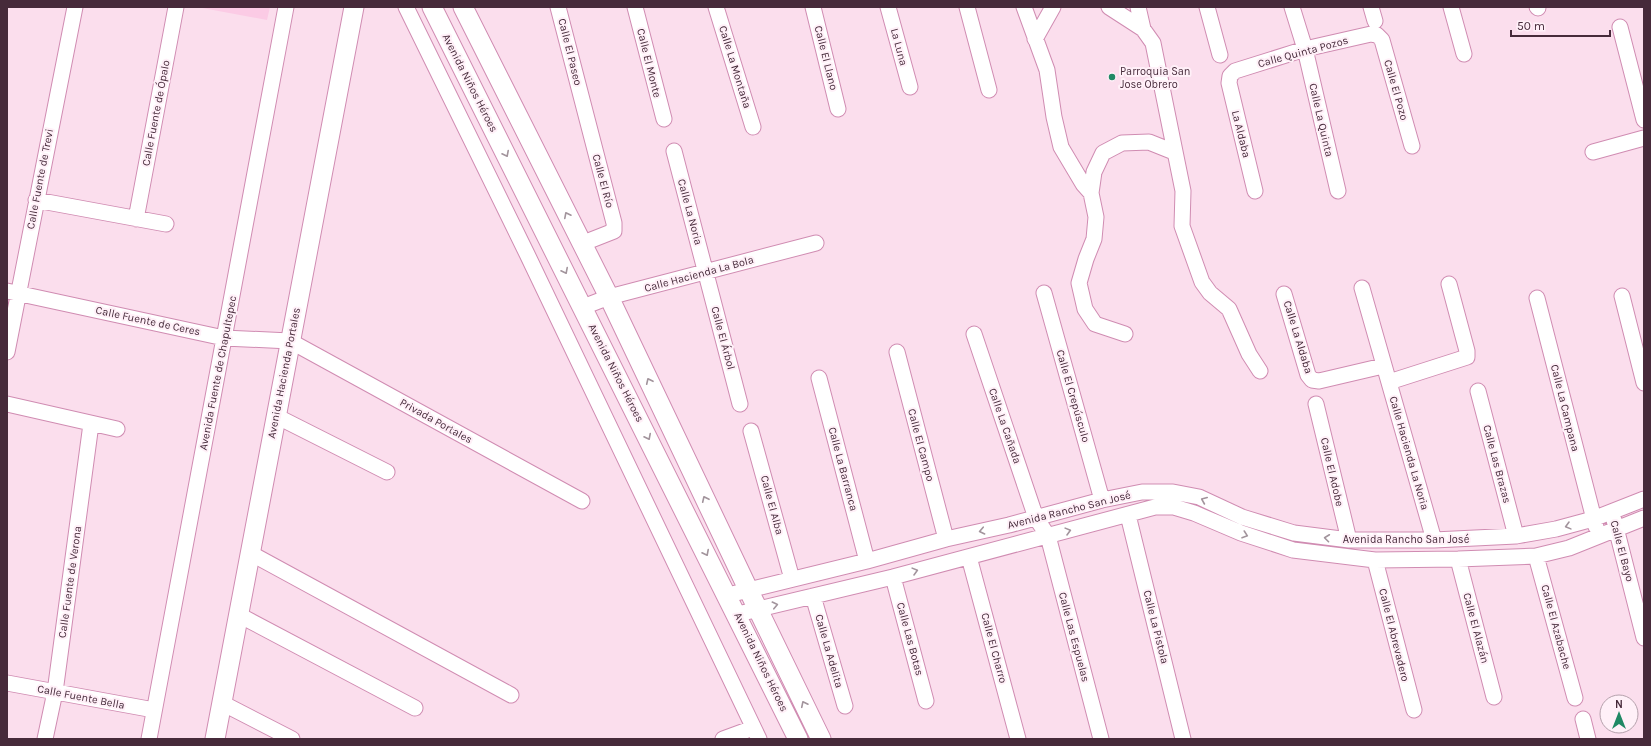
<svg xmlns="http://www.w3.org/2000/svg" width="1651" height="746" viewBox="0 0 1651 746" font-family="Karla,sans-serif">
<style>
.built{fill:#fbcbe5}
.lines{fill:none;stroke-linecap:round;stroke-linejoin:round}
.minor-casing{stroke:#d08cb2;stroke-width:17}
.major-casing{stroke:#d08cb2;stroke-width:21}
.minor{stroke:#fff;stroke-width:15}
.major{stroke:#fff;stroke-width:19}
.oneway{stroke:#a2949c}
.poi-dot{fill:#208965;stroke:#fff0f8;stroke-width:1.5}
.labels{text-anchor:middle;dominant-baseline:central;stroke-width:4;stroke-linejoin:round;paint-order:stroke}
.street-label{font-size:11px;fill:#462a3a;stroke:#fff0f8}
.poi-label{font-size:11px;fill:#462a3a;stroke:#fff0f8;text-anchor:start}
</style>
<rect width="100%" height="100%" fill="#fbdeed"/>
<path class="built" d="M197,7H270L267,20Z"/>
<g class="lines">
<g class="minor-casing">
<path id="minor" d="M406,7L527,254L759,739
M558,7L614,223V231L581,244
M635,7L664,119
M716,7L753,127
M813,7L838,109
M888,7L910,87
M967,7L989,90
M1024,7L1047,70L1054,117L1061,147L1083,184L1091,193L1096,217L1094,239L1086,259L1079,283L1085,309L1095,324L1125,334
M1109,7L1143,29
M1138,7L1143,29L1153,43L1183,191L1182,226L1202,282L1210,293L1229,309L1249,354L1260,371
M1207,7L1220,55
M1292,7L1305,49L1338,191
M1371,7L1375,21
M1451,7L1464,54
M1537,7L1538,8
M1620,27L1644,120
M1035,39L1053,7
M674,151L740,404
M1593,152L1644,138
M1255,191L1229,83L1230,76L1235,71L1305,49L1371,34L1377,35L1382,40L1412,146
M1091,193L1094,172L1103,153L1122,143L1149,142L1174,152
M36,200L166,224
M136,219L176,7
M1362,288L1434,540
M7,291L224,338L290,341L582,501
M1044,293L1102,500
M1284,294L1308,375L1312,380L1319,381L1383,366
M1622,296L1644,383
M1537,298L1596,527
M583,307L609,297L816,243
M974,334L1036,518L1048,536L1101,739
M7,352L75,7
M897,352L946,539
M819,378L867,561
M1389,382L1467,357V351L1449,284
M1478,391L1516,536
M7,404L117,429
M1316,404L1349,540
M276,416L387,472
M751,431L792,579
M1128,515L1183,739
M1614,520L1644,638
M250,553L511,695
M1536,556L1575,698
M969,557L1018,739
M1458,559L1494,697
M1375,560L1414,710
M893,577L926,701
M728,595L867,561L946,539L1009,525L1102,500L1142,492H1173L1199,497L1242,517L1294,533L1349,540H1434L1516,536L1556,529L1593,519L1644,499
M813,596L845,706
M738,614L893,577L1155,507H1174L1194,513L1241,533L1293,550L1375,560L1458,559L1536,556L1569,548L1644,518
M239,615L415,708
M7,683L154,710
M222,703L292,739
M1583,719L1588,739
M45,739L55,692L91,424
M149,739L286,7
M723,739L753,728"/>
</g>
<g class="major-casing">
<path id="major" d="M432,7L798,739
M463,7L609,297L748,589L821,739
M215,739L354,7"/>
</g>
<use href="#minor" class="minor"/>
<use href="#major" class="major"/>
</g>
<defs><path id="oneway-chevron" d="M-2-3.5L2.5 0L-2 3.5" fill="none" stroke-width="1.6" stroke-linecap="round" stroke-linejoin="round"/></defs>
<g class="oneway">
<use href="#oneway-chevron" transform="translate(506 154) rotate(63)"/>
<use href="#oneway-chevron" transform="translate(567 215) rotate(-117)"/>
<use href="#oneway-chevron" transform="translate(565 271) rotate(63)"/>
<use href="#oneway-chevron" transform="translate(649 381) rotate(-115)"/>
<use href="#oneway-chevron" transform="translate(648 437) rotate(63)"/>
<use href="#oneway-chevron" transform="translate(705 499) rotate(-115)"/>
<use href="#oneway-chevron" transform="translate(1204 500) rotate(-157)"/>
<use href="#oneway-chevron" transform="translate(1568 526) rotate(165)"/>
<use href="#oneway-chevron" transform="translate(982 531) rotate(168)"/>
<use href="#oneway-chevron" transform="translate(1068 531) rotate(-15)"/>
<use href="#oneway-chevron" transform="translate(1245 535) rotate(19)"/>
<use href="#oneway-chevron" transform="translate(1327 538) rotate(-173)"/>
<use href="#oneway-chevron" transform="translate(706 553) rotate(63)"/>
<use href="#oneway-chevron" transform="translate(915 571) rotate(-15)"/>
<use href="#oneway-chevron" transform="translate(775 605) rotate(-13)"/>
<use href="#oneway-chevron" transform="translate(804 704) rotate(-116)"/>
</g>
<circle class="poi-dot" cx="1112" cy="77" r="4"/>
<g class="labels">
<g class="street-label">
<text transform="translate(899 47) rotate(75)">La Luna</text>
<text transform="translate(570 52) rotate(76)">Calle El Paseo</text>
<text transform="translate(1303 52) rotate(-15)">Calle Quinta Pozos</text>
<text transform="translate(826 58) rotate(76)">Calle El Llano</text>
<text transform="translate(649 63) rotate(76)">Calle El Monte</text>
<text transform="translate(735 67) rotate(73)">Calle La Montaña</text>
<text transform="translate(470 83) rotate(63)">Avenida Niños Héroes</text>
<text transform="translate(1396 90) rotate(74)">Calle El Pozo</text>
<text transform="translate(156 113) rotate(-79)">Calle Fuente de Ópalo</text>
<text transform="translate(1321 120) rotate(77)">Calle La Quinta</text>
<text transform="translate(1241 134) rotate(76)">La Aldaba</text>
<text transform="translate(40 179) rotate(-79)">Calle Fuente de Trevi</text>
<text transform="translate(603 181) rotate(75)">Calle El Río</text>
<text transform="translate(690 212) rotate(75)">Calle La Noria</text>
<text transform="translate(699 274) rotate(-15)">Calle Hacienda La Bola</text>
<text transform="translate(148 321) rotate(12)">Calle Fuente de Ceres</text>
<text transform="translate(1298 337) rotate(73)">Calle La Aldaba</text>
<text transform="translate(723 338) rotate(75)">Calle El Árbol</text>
<text transform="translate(218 373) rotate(-79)">Avenida Fuente de Chapultepec</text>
<text transform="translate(284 373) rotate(-79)">Avenida Hacienda Portales</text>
<text transform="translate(616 373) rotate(63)">Avenida Niños Héroes</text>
<text transform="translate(1073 396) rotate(74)">Calle El Crepúsculo</text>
<text transform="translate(1565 408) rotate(76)">Calle La Campana</text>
<text transform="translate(436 421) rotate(29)">Privada Portales</text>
<text transform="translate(1005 426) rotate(71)">Calle La Cañada</text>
<text transform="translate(921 445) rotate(75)">Calle El Campo</text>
<text transform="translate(1409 453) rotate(74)">Calle Hacienda La Noria</text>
<text transform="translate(1497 464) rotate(75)">Calle Las Brazas</text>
<text transform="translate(843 469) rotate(75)">Calle La Barranca</text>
<text transform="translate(1332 472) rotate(77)">Calle El Adobe</text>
<text transform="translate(772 505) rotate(75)">Calle El Alba</text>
<text transform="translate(1069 510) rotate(-14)">Avenida Rancho San José</text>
<text x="1406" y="539">Avenida Rancho San José</text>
<text transform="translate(1622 551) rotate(75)">Calle El Bayo</text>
<text transform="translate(70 582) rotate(-82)">Calle Fuente de Verona</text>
<text transform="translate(1156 627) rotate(76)">Calle La Pistola</text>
<text transform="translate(1556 627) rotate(75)">Calle El Azabache</text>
<text transform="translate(1476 628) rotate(75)">Calle El Alazán</text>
<text transform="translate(1394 635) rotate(76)">Calle El Abrevadero</text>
<text transform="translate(1074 637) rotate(75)">Calle Las Espuelas</text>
<text transform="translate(910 639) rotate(75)">Calle Las Botas</text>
<text transform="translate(994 648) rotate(75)">Calle El Charro</text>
<text transform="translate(829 651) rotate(74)">Calle La Adelita</text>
<text transform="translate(761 662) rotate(64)">Avenida Niños Héroes</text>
<text transform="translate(81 697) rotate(11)">Calle Fuente Bella</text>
</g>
<g class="poi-label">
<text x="1120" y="71">Parroquia San<tspan x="1120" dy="13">Jose Obrero</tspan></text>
</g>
</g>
<rect width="1651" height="746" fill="none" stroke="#462a3a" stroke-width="16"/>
<g transform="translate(1619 714)"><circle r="19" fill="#fff0f8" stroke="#b5a1ac"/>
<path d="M0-3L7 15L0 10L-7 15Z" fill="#208965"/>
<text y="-6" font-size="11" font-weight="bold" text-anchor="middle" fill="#462a3a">N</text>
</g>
<path d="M1511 30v6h99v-6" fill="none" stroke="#462a3a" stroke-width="2"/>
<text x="1517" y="30" font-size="12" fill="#462a3a" stroke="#fff0f8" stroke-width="3" paint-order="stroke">50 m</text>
</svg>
